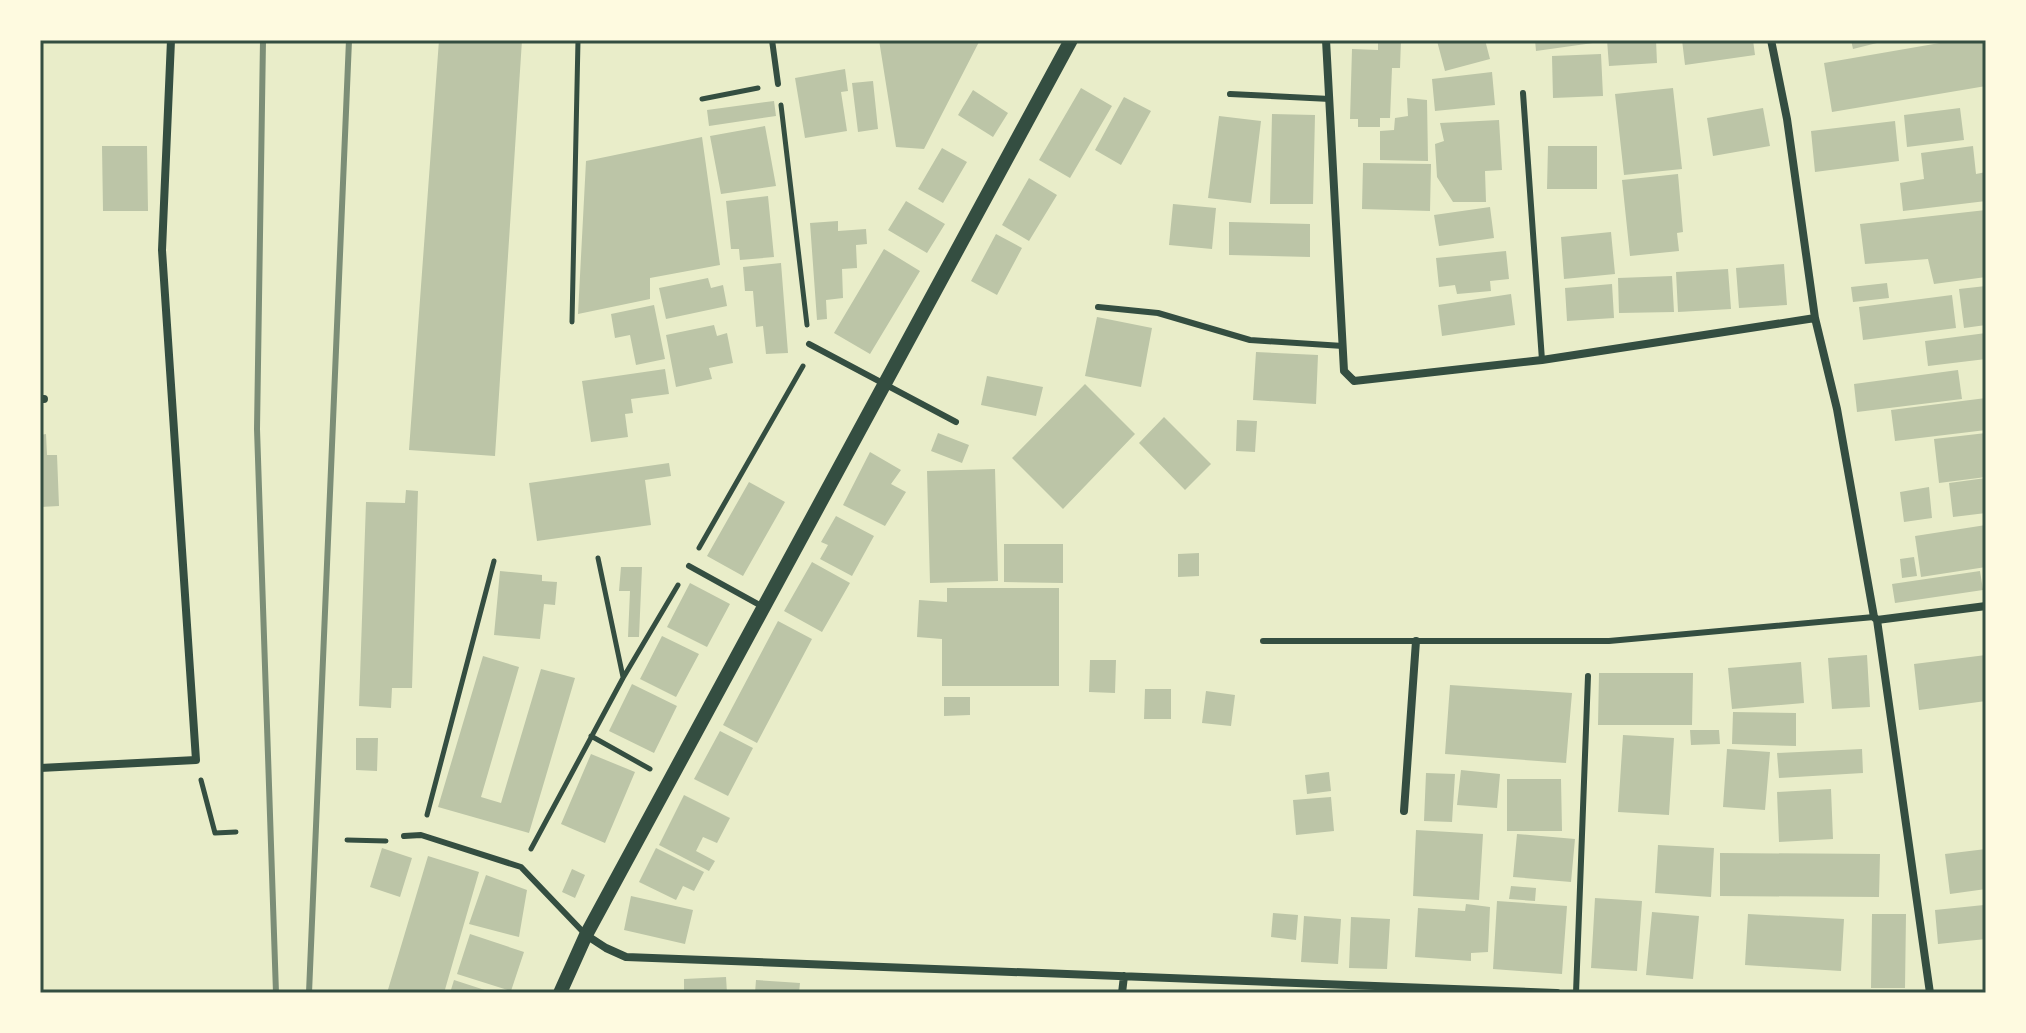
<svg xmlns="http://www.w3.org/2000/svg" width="2026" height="1033" viewBox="0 0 2026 1033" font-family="Montserrat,sans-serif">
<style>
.building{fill:#bcc5a7}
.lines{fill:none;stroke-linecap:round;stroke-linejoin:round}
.path{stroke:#344e41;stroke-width:5}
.service{stroke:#344e41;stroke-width:6}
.minor{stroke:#344e41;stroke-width:8}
.tertiary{stroke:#344e41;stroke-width:14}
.rail{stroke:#7c8e77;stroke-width:6}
.neatline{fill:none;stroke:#344e41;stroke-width:3}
</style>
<rect width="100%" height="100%" fill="#e9edc9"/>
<path class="building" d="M439,40H522L495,456L409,450Z
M879,40H980L924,149L896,147Z
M1378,40H1401L1400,68H1392L1390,118H1380V127H1358V119H1350L1352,49L1378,50Z
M1441,40H1485L1490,59L1445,71L1437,41Z
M1535,40H1592L1593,43L1536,51Z
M1607,40H1656L1657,63L1609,66Z
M1682,40H1753L1755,55L1685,65Z
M1851,40H1885V41L1853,49Z
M1957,40H1986V86L1832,112L1824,63Z
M1601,54L1603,96L1553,98L1552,56Z
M845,69L848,91L841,92L847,131L805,138L795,78Z
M1492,72L1495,105L1435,111L1432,79Z
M873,81L878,129L858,132L852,83Z
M1081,88L1112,106L1070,178L1039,160Z
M1673,88L1682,169L1624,175L1615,94Z
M973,90L1008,113L993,137L958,115Z
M1124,97L1151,111L1121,165L1095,150Z
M1407,98L1427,100L1428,161L1380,160V131L1394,130L1395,118L1408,116Z
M774,101L776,116L709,126L707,110Z
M1763,108L1770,146L1713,156L1707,118Z
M1960,108L1964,140L1907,147L1904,115Z
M1272,114L1315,115L1313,204H1270Z
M1219,116L1261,121L1251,203L1208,198Z
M1499,120L1502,170L1485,171L1486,202H1453L1437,177L1435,144L1444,141L1440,123Z
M1895,121L1899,161L1815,172L1811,131Z
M765,126L776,186L721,194L710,136Z
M702,137L720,265L650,278V299L578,314L586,161Z
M102,146H147L148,211H103Z
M1548,146H1597V189H1547Z
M1973,146L1976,174L1986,172V201L1903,211L1900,183L1924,179L1921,153Z
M942,148L967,162L943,203L918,189Z
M1363,163L1431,164L1430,211L1362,209Z
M1678,174L1683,232L1677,233L1679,251L1630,256L1622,180Z
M1029,178L1057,195L1029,241L1002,225Z
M768,196L774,257L740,260L739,249H731L726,201Z
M906,201L945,224L927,253L888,230Z
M1173,204L1216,208L1212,249L1169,245Z
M1490,207L1494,238L1439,246L1434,215Z
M1986,210V277L1934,284L1928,259L1865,264L1860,224Z
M838,221V231L866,229L867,244L856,245L857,268L842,269L843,298L826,300L827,319L817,320L810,223Z
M1229,222L1310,224V257L1229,255Z
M1611,232L1615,274L1564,279L1561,237Z
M996,234L1022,248L997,295L971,281Z
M884,249L920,271L870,354L834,333Z
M1506,251L1509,279L1490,281L1491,291L1457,294L1455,285L1439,287L1436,258Z
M781,263L788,353L766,354L763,326L756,327L753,291H745L743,267Z
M1784,264L1787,305L1739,308L1736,268Z
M1728,269L1731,309L1678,312L1676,272Z
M1672,276L1674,312L1619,313L1618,278Z
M708,278L711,288L723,285L727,306L666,319L659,288Z
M1887,283L1889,298L1853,302L1851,287Z
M1612,284L1614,318L1567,321L1565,288Z
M1986,286V325L1964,328L1959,289Z
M1511,294L1515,325L1442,336L1438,305Z
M1952,295L1956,328L1863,340L1859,307Z
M654,305L665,359L636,365L630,335L615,338L611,314Z
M1097,317L1152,328L1141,387L1085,376Z
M714,325L717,336L727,333L733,363L709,368L712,379L676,387L666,335Z
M1986,333V359L1928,366L1925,341Z
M1256,352L1318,355L1316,404L1253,400Z
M665,369L669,394L631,399L633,413L625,414L628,437L591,442L582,381Z
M1958,370L1962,399L1857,412L1854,384Z
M987,376L1043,387L1036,416L981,405Z
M1085,384L1135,434L1063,509L1012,458Z
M1986,398V430L1895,441L1891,410Z
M1164,417L1211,464L1185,490L1139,443Z
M1237,420L1257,421L1255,452L1236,451Z
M938,433L969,445L962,463L931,451Z
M1986,433V477L1939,483L1934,439Z
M46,434L47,455H57L59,506L40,507V435Z
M870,452L901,470L891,484L906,492L885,526L843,505Z
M669,463L671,476L645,480L651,525L537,541L529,483Z
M995,469L998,581L930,583L927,471Z
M1986,478V513L1953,517L1949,483Z
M749,482L785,502L743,576L707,556Z
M1929,487L1932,518L1904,522L1900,492Z
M406,490L418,491L412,688H392L391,708L359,706L366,502L405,503Z
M836,516L874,536L852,576L820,559L828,545L821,542Z
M1986,525V567L1921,577L1915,536Z
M1004,544H1063V583L1004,582Z
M1199,553V576L1178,577V554Z
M1914,557L1917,576L1902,578L1900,559Z
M812,562L850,583L822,632L784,611Z
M621,567H642L639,637H628L630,591H619Z
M500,571L542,575V581L557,582L555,605L544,604L540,639L494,635Z
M1980,571L1983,590L1895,603L1892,584Z
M690,583L730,604L707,647L667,627Z
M947,588H1059V686H942V639L917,637L919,600L947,602Z
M778,621L812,639L757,743L723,725Z
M662,636L699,654L676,697L640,679Z
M1867,655L1870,707L1832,709L1828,658Z
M1986,655V701L1919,710L1914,664Z
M483,656L519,667L481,797L501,803L541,669L575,678L529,833L438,807Z
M1090,660H1116L1115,693L1089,692Z
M1801,662L1804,703L1732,709L1728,668Z
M1599,673H1693L1692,725H1598Z
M632,684L677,706L654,753L609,731Z
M1450,685L1572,693L1566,763L1445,754Z
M1145,689H1171V719H1144Z
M1206,691L1235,695L1231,726L1202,723Z
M944,697H970V715L944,716Z
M1733,712L1796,713V746L1732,744Z
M1690,730H1719L1720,744L1691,745Z
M720,731L753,748L728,796L694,779Z
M1623,735L1674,738L1669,815L1618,812Z
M356,738H378L377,771L356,770Z
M1727,749L1770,752L1765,810L1723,807Z
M1862,749L1863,773L1779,778L1777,753Z
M591,754L635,772L605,843L561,824Z
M1461,770L1500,774L1497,808L1457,805Z
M1329,772L1331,791L1307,794L1305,775Z
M1426,773L1455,774L1452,822L1424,821Z
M1507,779H1561L1562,831H1507Z
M1831,789L1833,839L1779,842L1777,792Z
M684,795L730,818L717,843L703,837L696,851L715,861L709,871L659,845Z
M1331,797L1334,831L1296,835L1293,800Z
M1416,830L1483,834L1479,900L1413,896Z
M1517,834L1575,839L1571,882L1513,877Z
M1658,845L1714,848L1711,897L1655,893Z
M382,848L412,858L400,897L370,887Z
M656,848L704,872L694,891L683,886L676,900L639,882Z
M1986,849V889L1950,894L1945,854Z
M1720,853L1880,854L1879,897L1720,896Z
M428,856L479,872L444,993H387Z
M572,869L585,875L575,898L562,892Z
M486,875L527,890L519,937L469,924Z
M1511,886L1536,888L1535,901L1509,899Z
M631,896L693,910L685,944L624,930Z
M1595,898L1642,901L1637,971L1591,968Z
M1497,901L1567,906L1562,974L1493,969Z
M1466,904L1490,907L1488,952L1471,953V961L1415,957L1418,908L1465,911Z
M1984,905L1986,939L1938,944L1935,910Z
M1652,912L1699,916L1693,979L1646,975Z
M1273,913L1298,915L1296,940L1271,937Z
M1748,914L1844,919L1841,971L1745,965Z
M1872,914H1906L1905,988H1871Z
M1304,916L1341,919L1338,964L1301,962Z
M1351,917L1390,919L1387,969L1349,968Z
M470,934L524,952L511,991L457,974Z
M726,977L727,993H684V979Z
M454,980L491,992V993H450Z
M756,980L800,983L799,993H755Z"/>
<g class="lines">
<path class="path" d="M702,99L758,88
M781,105L807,325
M572,322L578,40
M699,548L803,366
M598,558L623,677
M591,736L650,769
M201,780L215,833L236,832
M427,815L494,561
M347,840L386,841
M531,849L623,678L678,585"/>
<path class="service" d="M772,40L778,84
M1523,93L1542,360
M1230,94L1330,99
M1098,307L1158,313L1250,340L1343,346
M809,344L956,422
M689,566L763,607
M1263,641H1609L1874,617
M404,836L421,835L521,867L586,935
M1576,993L1588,676"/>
<path class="minor" d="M1326,40L1344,371L1354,381L1542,360L1815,318
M1771,40L1787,119L1815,318L1837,409L1874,617L1877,620L1930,993
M40,399H44
M1877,620L1986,606
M40,768L196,760L162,250L171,40
M1404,811L1416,641
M586,935L606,948L626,957L1557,993
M1122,993L1124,976"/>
<path class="tertiary" d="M560,993L586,935L1071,40"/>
<path class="rail" d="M263,40L257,429L276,993
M309,993L349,40"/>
</g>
<rect width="2026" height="1033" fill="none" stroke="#fefae0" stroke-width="84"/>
<rect x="42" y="42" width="1942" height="949" class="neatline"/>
</svg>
